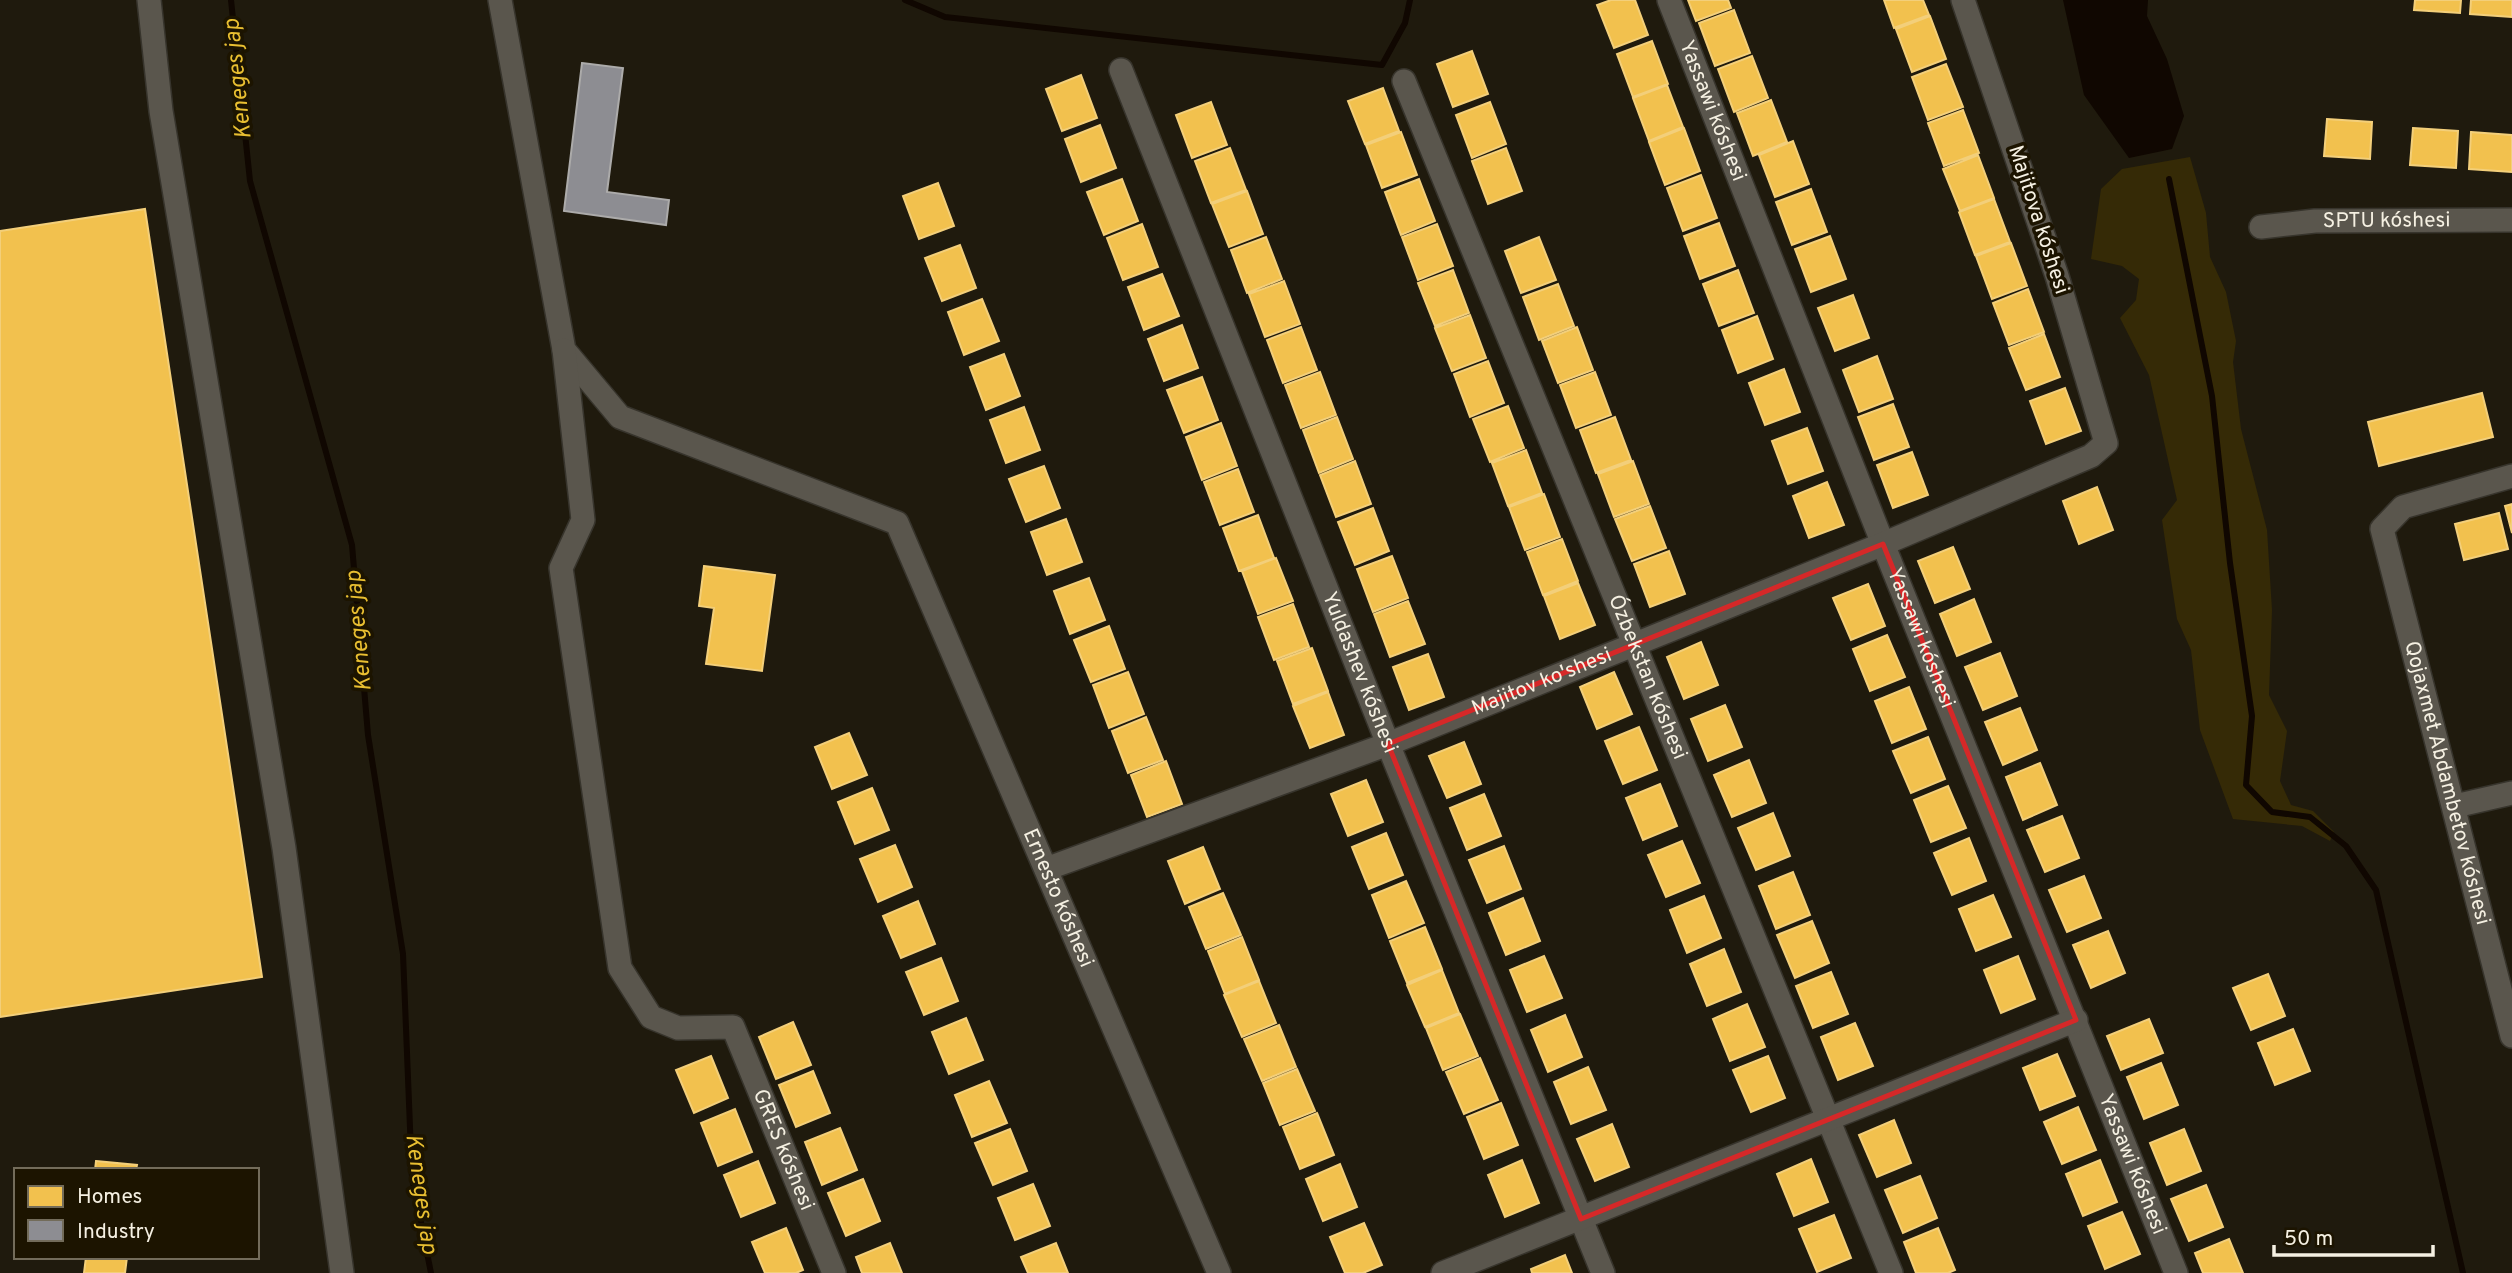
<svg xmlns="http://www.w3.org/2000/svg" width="2512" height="1273" viewBox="0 0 2512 1273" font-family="Overpass,sans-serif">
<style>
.green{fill:#352a06}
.water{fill:#100701}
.homes{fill:#f2c14e;stroke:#f3cf7a;stroke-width:2}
.industry{fill:#8d8d92;stroke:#acabaa;stroke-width:2}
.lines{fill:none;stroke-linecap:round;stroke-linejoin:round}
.stream{stroke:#100701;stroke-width:6}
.street-casing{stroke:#37342c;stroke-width:26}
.street{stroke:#5a564d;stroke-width:23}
.marked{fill:none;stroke:#d62828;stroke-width:5;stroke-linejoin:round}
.labels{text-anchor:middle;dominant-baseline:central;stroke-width:7;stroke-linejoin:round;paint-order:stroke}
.street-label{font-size:21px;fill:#f5f0e2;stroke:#1c1400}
.water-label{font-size:23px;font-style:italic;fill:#e9bf31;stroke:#1c1400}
</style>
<rect width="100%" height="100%" fill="#1f1a0d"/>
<path class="green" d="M2190,157L2206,213L2210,257L2226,292L2236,341L2233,362L2241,429L2267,530L2272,610L2269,695L2287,731L2280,781L2291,805L2313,811L2334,832L2330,841L2302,826L2233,819L2200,730L2191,650L2177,619L2162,520L2177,500L2149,375L2120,318L2136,300L2139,279L2122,266L2091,259L2101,189L2122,169Z"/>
<path class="water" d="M2063,0H2148L2147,16L2167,59L2184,116L2172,149L2129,158L2084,95Z"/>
<path class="homes" d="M1611,0H1635L1648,35L1614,48L1597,5Z
M1688,0H1728L1731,8L1696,21Z
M1884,0H1923L1929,15L1894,28Z
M2415,0H2461L2460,13L2414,10Z
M2471,0H2512V17L2470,14Z
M1734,10L1750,53L1715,66L1699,23Z
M1930,16L1946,59L1912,72L1896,29Z
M1652,41L1668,84L1633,97L1617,54Z
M1472,51L1488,94L1453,107L1437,64Z
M1752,56L1768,98L1734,112L1718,69Z
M1946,64L1963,107L1928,120L1912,77Z
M1081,75L1097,118L1062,131L1046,89Z
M1667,85L1683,127L1649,141L1633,98Z
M1383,88L1399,131L1365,144L1348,101Z
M1771,100L1787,142L1753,156L1737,113Z
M1211,102L1227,145L1192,158L1176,115Z
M1490,102L1506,144L1472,158L1456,115Z
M1963,110L1979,153L1944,166L1928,123Z
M2327,119L2372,122L2370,159L2324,156Z
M1100,125L1116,168L1081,182L1065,139Z
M1684,128L1700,171L1665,185L1649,142Z
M2413,128L2458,131L2456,168L2410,165Z
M1401,132L1417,175L1382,188L1366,145Z
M2471,132L2512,135V172L2469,169Z
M1793,141L1809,184L1775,197L1759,155Z
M1230,148L1246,190L1211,203L1195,161Z
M1506,148L1522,191L1488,204L1472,161Z
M1978,155L1994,198L1960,211L1943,169Z
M1701,175L1717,218L1683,231L1667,188Z
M1122,179L1138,221L1104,235L1087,192Z
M1419,179L1435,221L1401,235L1385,192Z
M938,183L954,226L919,239L903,196Z
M1811,189L1827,232L1792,245L1776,202Z
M1247,191L1263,234L1229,247L1212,204Z
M1994,199L2010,242L1975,255L1959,212Z
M145,209L262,977L0,1017V231Z
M1719,223L1735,266L1700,279L1684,236Z
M1142,224L1158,267L1123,280L1107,238Z
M1437,224L1453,266L1418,280L1402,237Z
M1830,236L1846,279L1811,292L1795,249Z
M1266,237L1282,279L1247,293L1231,250Z
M1539,237L1556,280L1521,293L1505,251Z
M2011,243L2027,286L1992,299L1976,256Z
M960,245L976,288L942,301L925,258Z
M1453,270L1469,313L1435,326L1418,283Z
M1738,270L1754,313L1719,326L1703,284Z
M1162,274L1179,316L1144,330L1128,287Z
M1284,281L1300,324L1265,337L1249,294Z
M1558,284L1574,326L1539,340L1523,297Z
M2028,289L2044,332L2009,345L1993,303Z
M1853,295L1869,338L1835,351L1818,308Z
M982,299L999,341L964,355L948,312Z
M1470,315L1486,358L1452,371L1435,328Z
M1757,316L1773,359L1738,373L1722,330Z
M1182,325L1198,368L1164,381L1148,339Z
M1301,327L1317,370L1283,383L1267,340Z
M1577,327L1593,370L1558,383L1542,341Z
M2044,334L2060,377L2026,390L2009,348Z
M1004,354L1020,396L986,410L970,367Z
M1877,356L1893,399L1859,412L1843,370Z
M1488,361L1504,403L1470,417L1454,374Z
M1784,369L1800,412L1765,425L1749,383Z
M1320,372L1336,415L1301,428L1285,385Z
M1595,372L1611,415L1576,428L1560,385Z
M1202,377L1218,420L1184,433L1167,390Z
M2065,388L2081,431L2046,444L2030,401Z
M2482,393L2493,437L2379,466L2368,422Z
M1893,404L1909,447L1874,460L1858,417Z
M1508,406L1524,448L1490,462L1473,419Z
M1024,407L1040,450L1006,463L990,420Z
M1337,417L1353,459L1319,473L1303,430Z
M1615,417L1631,460L1596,473L1580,430Z
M1221,423L1237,466L1202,480L1186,437Z
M1807,428L1823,471L1788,484L1772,441Z
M1526,450L1542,493L1508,506L1492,463Z
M1912,452L1928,495L1893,508L1877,465Z
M1355,461L1371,504L1336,517L1320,475Z
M1633,461L1649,504L1614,517L1598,474Z
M1044,466L1060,508L1026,522L1009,479Z
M1238,469L1254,512L1220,525L1204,482Z
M1827,482L1844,525L1809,538L1793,496Z
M2097,487L2113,530L2079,544L2063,501Z
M1544,494L1560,537L1525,550L1509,507Z
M2512,504V533L2505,506Z
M1650,506L1666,548L1632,561L1615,519Z
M1373,508L1389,551L1355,565L1338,522Z
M2499,513L2508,549L2464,560L2455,524Z
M1258,515L1274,558L1239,571L1223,528Z
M1066,519L1082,562L1047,575L1031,532Z
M1562,539L1578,581L1543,595L1527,552Z
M1953,547L1970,589L1935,603L1918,561Z
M1669,551L1685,594L1650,607L1634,564Z
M1392,556L1408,598L1373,612L1357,569Z
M1276,558L1293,601L1258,614L1242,571Z
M704,566L775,575L762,671L706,664L714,608L699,606Z
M1089,578L1105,620L1070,634L1054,591Z
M1578,583L1595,625L1560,639L1544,596Z
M1868,584L1885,626L1851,640L1833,598Z
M1974,599L1991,642L1957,656L1940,614Z
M1408,601L1425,644L1390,657L1374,614Z
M1293,604L1309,647L1274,660L1258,617Z
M1109,626L1125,669L1091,682L1074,640Z
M1887,635L1905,677L1870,691L1853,649Z
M1701,642L1718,685L1684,699L1667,657Z
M1312,648L1328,691L1293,704L1277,661Z
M2000,653L2017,696L1983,710L1965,667Z
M1428,654L1444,697L1409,710L1393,667Z
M1128,672L1144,714L1109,728L1093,685Z
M1614,672L1632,714L1597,729L1580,687Z
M1909,687L1926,729L1892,743L1875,701Z
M1328,692L1344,735L1310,748L1293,706Z
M1725,705L1742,747L1708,761L1691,719Z
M2020,708L2037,750L2003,765L1985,722Z
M1146,717L1163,760L1128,773L1112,731Z
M1639,727L1657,770L1623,784L1605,741Z
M849,733L867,775L832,789L815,747Z
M1928,737L1945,779L1911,793L1893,751Z
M1464,742L1481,784L1447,798L1429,756Z
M1749,760L1766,803L1732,817L1714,775Z
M1166,761L1182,804L1147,817L1131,775Z
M2040,763L2057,805L2023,820L2006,777Z
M1366,780L1383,822L1348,836L1331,794Z
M1660,784L1677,826L1643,840L1626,798Z
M1948,786L1966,828L1931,842L1914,800Z
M872,788L889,830L855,844L838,802Z
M1484,794L1501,836L1467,850L1450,808Z
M1773,813L1790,856L1756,870L1738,828Z
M2062,816L2079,858L2045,872L2027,830Z
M1386,833L1403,875L1369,889L1352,847Z
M1969,838L1986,881L1952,895L1934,853Z
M1682,841L1700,883L1666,897L1648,855Z
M895,845L912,887L878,902L860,859Z
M1504,846L1521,889L1487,903L1469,860Z
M1203,847L1220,889L1185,904L1168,861Z
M1793,872L1810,915L1776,929L1759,886Z
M2084,876L2101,918L2067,932L2049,890Z
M1406,881L1424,923L1389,938L1372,895Z
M1223,893L1241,935L1206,949L1189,907Z
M1993,895L2011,937L1976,951L1959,909Z
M1704,896L1721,938L1687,953L1670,910Z
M1523,898L1540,941L1506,955L1489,913Z
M918,901L935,944L901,958L883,916Z
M1812,921L1829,963L1795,978L1777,935Z
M1425,927L1442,969L1407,983L1390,941Z
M2108,931L2125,973L2091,988L2073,945Z
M1242,937L1259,980L1225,994L1208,951Z
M1724,949L1741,992L1707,1006L1690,964Z
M1544,956L1562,998L1527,1012L1510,970Z
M2018,956L2035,999L2001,1013L1984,970Z
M941,958L958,1001L924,1015L906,972Z
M1442,970L1459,1013L1425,1027L1407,985Z
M1831,972L1848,1014L1813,1028L1796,986Z
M2268,974L2285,1016L2251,1030L2233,988Z
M1259,981L1276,1023L1242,1037L1224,995Z
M1747,1004L1765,1047L1730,1061L1713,1019Z
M1460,1014L1478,1056L1443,1070L1426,1028Z
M1565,1015L1582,1057L1548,1072L1531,1030Z
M966,1018L983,1060L949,1074L932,1032Z
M2149,1019L2163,1053L2121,1070L2107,1036Z
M793,1022L811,1065L776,1079L759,1037Z
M1855,1023L1873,1066L1838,1080L1821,1037Z
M1279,1025L1296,1067L1262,1081L1244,1039Z
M2293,1029L2310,1071L2275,1085L2258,1043Z
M2057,1054L2075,1096L2040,1110L2023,1068Z
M711,1056L728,1098L694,1113L676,1070Z
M1768,1056L1785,1098L1751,1112L1733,1070Z
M1480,1058L1498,1100L1464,1114L1446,1072Z
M2161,1063L2178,1105L2144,1119L2127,1077Z
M1588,1067L1606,1110L1571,1124L1554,1082Z
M1297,1069L1315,1111L1280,1125L1263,1083Z
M813,1071L830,1113L796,1127L779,1085Z
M989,1081L1007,1123L972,1137L955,1095Z
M1501,1103L1518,1145L1484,1159L1467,1117Z
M2078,1107L2096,1150L2062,1164L2044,1122Z
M735,1109L752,1152L718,1166L701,1123Z
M1317,1113L1334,1155L1300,1169L1283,1127Z
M1894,1120L1911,1163L1877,1177L1859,1135Z
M1612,1124L1629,1167L1595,1181L1577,1139Z
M840,1128L857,1170L822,1185L805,1142Z
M1010,1129L1027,1171L993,1185L975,1143Z
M2184,1129L2201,1171L2167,1185L2150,1143Z
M1811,1159L1828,1202L1794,1216L1777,1174Z
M1522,1160L1539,1203L1505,1217L1488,1175Z
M2100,1160L2117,1202L2083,1216L2066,1174Z
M96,1161L137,1165L136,1170H95Z
M758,1161L775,1203L741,1217L724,1175Z
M1340,1164L1357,1207L1323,1221L1306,1179Z
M1920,1176L1937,1218L1903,1233L1885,1190Z
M863,1179L880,1221L846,1236L828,1193Z
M1033,1184L1050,1226L1015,1240L998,1198Z
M2206,1185L2223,1227L2189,1241L2171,1199Z
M2122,1212L2140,1254L2105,1269L2088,1226Z
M1834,1215L1851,1258L1817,1272L1799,1229Z
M1364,1223L1382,1265L1363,1273H1345L1330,1237Z
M786,1228L803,1270L796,1273H765L752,1242Z
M1938,1228L1955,1270L1948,1273H1916L1904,1242Z
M2229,1239L2243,1273H2203L2195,1253Z
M890,1243L902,1273H862L856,1257Z
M1056,1243L1068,1273H1028L1021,1257Z
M1565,1255L1572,1273H1532L1531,1269Z
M86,1257H127L125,1273H84Z"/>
<path class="industry" d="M582,63L623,68L607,192L669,200L666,225L564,211Z"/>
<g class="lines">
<path class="stream" d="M231,0L250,181L352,545L368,735L403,954L412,1177L431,1273
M905,0L945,17L1382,65L1405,23L1410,0
M2169,179L2212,396L2230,563L2252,716L2246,785L2272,812L2310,817L2346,846L2376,890L2463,1273"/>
<g class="street-casing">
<g id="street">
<path d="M149,0L161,111L284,848L342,1273"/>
<path id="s1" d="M500,0L564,350L620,417L897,523L1219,1273"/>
<path id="s2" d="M1669,0L1883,544L2176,1273"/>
<path id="s3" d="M1121,70L1388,744L1603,1273"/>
<path id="s4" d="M1404,81L1891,1273"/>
<path id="s5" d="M2261,227L2315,221L2512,220"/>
<path id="s6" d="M564,350L583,520L561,568L620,968L651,1017L678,1028L733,1027L834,1273"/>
<path id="s7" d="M2512,476L2403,507L2382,529L2512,1036"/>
<path d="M2455,806L2512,793"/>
<path id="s8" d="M1046,869L1388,744L1883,544L2091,456L2106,443L2057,276L1963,0"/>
<path d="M1443,1273L2076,1020"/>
</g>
</g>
<use href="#street" class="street"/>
</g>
<path class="marked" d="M1883,544L2076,1020L1581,1219L1388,744Z"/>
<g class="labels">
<g class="street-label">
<text stroke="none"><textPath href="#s2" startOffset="119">Yassawi kóshesi</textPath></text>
<text transform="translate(2038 220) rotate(72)">Majitova kóshesi</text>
<text stroke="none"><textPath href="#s5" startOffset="126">SPTU kóshesi</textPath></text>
<text stroke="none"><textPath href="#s2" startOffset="686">Yassawi kóshesi</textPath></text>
<text stroke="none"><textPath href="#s3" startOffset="648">Yuldashev kóshesi</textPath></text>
<text stroke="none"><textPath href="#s4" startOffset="644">Ózbekstan kóshesi</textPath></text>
<text stroke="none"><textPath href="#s8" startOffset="530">Majitov ko'shesi</textPath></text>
<text stroke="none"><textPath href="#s7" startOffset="406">Qojaxmet Abdambetov kóshesi</textPath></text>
<text stroke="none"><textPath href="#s1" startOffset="1148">Ernesto kóshesi</textPath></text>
<text stroke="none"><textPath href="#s6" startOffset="903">GRES kóshesi</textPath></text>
<text stroke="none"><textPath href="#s2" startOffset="1253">Yassawi kóshesi</textPath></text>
</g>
<g class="water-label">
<text transform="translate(239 79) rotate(-96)">Keneges jap</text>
<text transform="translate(360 631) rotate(-95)">Keneges jap</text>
<text transform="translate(420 1194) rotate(82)">Keneges jap</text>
</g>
</g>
<rect x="14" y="1168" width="245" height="91" fill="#1c1400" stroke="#736c5a" stroke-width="2"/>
<rect x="28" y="1186" width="35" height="21" fill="#f2c14e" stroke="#736c5a" stroke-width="2"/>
<text x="77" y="1203" font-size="21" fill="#f5f0e2">Homes</text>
<rect x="28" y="1220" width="35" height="21" fill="#8d8d92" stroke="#736c5a" stroke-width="2"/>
<text x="77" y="1238" font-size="21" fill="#f5f0e2">Industry</text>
<path d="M2274 1245v10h159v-10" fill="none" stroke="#f5f0e2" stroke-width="3.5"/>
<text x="2284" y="1245" font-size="21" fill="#f5f0e2" stroke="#1c1400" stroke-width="5" paint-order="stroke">50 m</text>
</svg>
